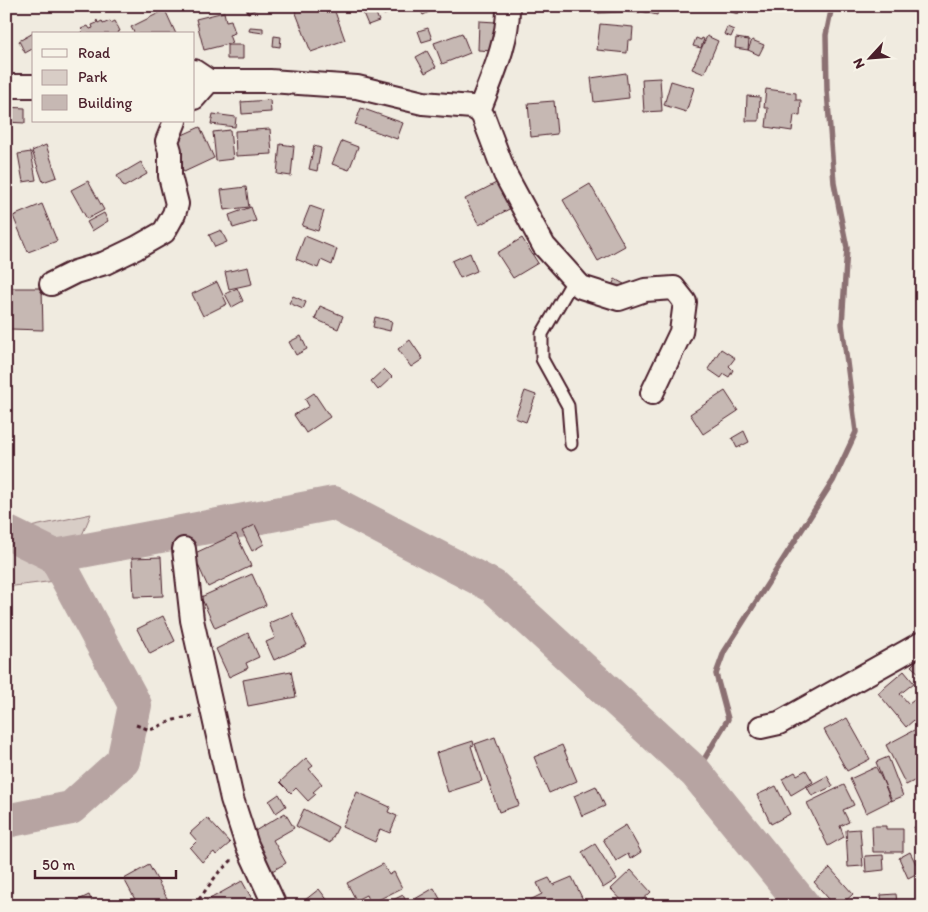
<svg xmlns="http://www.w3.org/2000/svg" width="928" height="912" viewBox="0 0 928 912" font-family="Itim,sans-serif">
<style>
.green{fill:#d8cdc6;stroke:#917678}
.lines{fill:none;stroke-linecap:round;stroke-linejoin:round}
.stream{stroke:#8b6f72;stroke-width:5.5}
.river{stroke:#b7a4a2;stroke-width:34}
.building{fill:#c6b8b3;stroke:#4a1f2b}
.service-casing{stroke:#4a1f2b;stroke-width:15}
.minor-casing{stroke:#4a1f2b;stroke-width:26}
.path{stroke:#4a1f2b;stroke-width:3;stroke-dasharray:4 4;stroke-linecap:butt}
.service{stroke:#f7f3e8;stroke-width:11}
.minor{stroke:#f7f3e8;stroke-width:22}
</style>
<rect width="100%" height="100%" fill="#f0ebe0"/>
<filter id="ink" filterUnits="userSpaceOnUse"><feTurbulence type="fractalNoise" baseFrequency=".02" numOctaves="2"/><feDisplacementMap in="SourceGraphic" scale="10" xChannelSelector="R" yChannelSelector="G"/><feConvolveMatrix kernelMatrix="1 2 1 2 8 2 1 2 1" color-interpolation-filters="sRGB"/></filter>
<g filter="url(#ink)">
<path class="green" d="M91,514L63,580L6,587V525L16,530Z"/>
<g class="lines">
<path class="stream" d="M696,773L728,719L716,674L724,652L833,481L856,432L842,324L847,248L834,183L827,90L826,35L832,6"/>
<path class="river" d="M6,532L55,556L334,503L493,586L696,773L804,906
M6,821L71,808L123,761L135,705L55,556"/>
</g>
<path class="building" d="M245,6H263L248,13Z
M298,6H333L345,40L311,52L294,8Z
M360,6H378L374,8L379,21L368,25Z
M380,6H394L396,10L384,15Z
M418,6H431L433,10L423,15Z
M598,6H624V12L598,13Z
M628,6H639V13L628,12Z
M642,6H659L657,15L641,11Z
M726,6H741L738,14L725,10Z
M165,10L176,34H135L131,27Z
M224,12L226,21L231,20L235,33L229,35L232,43L204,50L196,19Z
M97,20L98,23L102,21L103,24L110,21L111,23L115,21L120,31L118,32L119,34H79L83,31L81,29L88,26L90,29L93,28L92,25L97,23L96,21Z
M479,21L496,22L494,51L478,50Z
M600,24L633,27L632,40H628L627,53L597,50Z
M250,27L263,28V33L249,31Z
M727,27L734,30L731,37L724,34Z
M428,28L432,39L422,42L418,31Z
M37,31L38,34H34V48L25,53L19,41Z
M462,33L470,53L442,64L434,43Z
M274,36L281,37L280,47L273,46Z
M707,36L718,41L704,74L692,69Z
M696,38L701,40L702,38L704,39L701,48L693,46Z
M736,38L749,40L748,50L735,48Z
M752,40L764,45L759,55L748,50Z
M227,45H243V59H227Z
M427,51L436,67L425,73L416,57Z
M626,73L629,98L594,102L591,78Z
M660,78L662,111L644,112L642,79Z
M671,81L694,88L686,112L664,105Z
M766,89L796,93V100H801L800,116L794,115L792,131L766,127L768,108H764Z
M747,96L760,97L759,121H746Z
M270,100L271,112L242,114L241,102Z
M554,101L557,134L531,137L528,103Z
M6,107L25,108V123L6,122Z
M361,108L403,123L397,139L355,124Z
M213,114L236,117L235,127L211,124Z
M200,127L214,158L184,172L169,141Z
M270,129L272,154L236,156L235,131Z
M230,130L233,159L216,161L213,132Z
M342,141L358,147L349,170L332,164Z
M280,144L294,146L291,176L277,174Z
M46,145L57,177L43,182L32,151Z
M314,146L321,148L317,171L309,169Z
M31,152L36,180L23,182L18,154Z
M141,162L147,174L124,187L117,176Z
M88,181L104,210L87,219L71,190Z
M500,181L513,207L479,225L465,199Z
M590,184L625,246L598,261L563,200Z
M246,187L249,207L224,210L221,190Z
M42,204L57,241L28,252L13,216Z
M310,206L324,211L318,231L302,226Z
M251,207L256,221L233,228L229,215Z
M104,213L108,221L92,231L87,222Z
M221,230L227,242L215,247L209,235Z
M305,236L337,249L332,265L321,260L318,268L296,259Z
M522,238L538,263L513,278L497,253Z
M470,253L477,271L460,278L452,261Z
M248,267L252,284L229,289L225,272Z
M615,279L624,284L619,295L610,290Z
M217,282L227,304L203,316L192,294Z
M10,288H42L43,330L10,329Z
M237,288L243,301L232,307L225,294Z
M293,296L306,302L303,309L289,303Z
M320,306L343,316L338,329L315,319Z
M375,317L392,321L390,331L373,327Z
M301,336L307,349L296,355L289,342Z
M410,340L423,359L411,367L398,349Z
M721,349L735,358L729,366L733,370L729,377L724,374L721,378L708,369Z
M384,369L392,377L378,390L371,381Z
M525,391L536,395L526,422L515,418Z
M725,391L738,411L703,434L690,414Z
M314,393L330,417L306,433L294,415L309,406L305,399Z
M744,431L749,442L737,448L732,438Z
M255,525L264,544L252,551L242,531Z
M236,534L251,566L208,587L193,554Z
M161,557L163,596L134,597L132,558Z
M252,574L266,605L215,628L201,597Z
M292,613L307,645L274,660L266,642L275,638L269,623Z
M163,616L175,641L150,654L137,629Z
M248,633L259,657L246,663L248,668L229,677L216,649Z
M922,655V676L911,666Z
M291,671L296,697L248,706L243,680Z
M904,671L914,683L900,694L909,704L922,694V713L906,727L878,693Z
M922,717V731L915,723Z
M847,718L870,759L847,771L824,730Z
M916,729L922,741V777L906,785L886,745Z
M495,737L519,805L499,812L475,744Z
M473,741L474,745L471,746L482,781L448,792L436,753Z
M562,745L577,781L549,793L534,757Z
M888,757L903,796L891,801L876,762Z
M306,758L313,766L309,769L322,784L313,792L316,794L308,801L296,788L291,793L280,782Z
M876,767L892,800L866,813L850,779Z
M806,770L813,782L791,795L782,779L795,772L797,775Z
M827,776L833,786L812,796L807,787Z
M844,785L854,805L843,810L849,822L840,826L844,837L828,846L807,803Z
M596,786L605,806L582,816L574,796Z
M776,786L790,814L771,824L757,795Z
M357,792L390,807L388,812L397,816L390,833L380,829L375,842L342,827Z
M279,794L286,806L276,813L269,801Z
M304,809L338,827L330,843L296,826Z
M285,813L294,828L273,840L286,863L272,871L250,834Z
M207,818L230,843L216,855L214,852L202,862L190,848L197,841L190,833Z
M626,825L641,852L630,859L628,854L616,861L603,839Z
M922,825V861L914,827Z
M872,826H886V829H903V852H873Z
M860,829L863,866L848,867L846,830Z
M595,844L617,879L603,888L582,852Z
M910,852L916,864L921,861L922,871L908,878L899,858Z
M883,855L884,870L866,872L865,856Z
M383,864L389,875L394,872L402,888L370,904L366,895L356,900L347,883Z
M149,865L168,900L157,906H147L144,902L138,905L124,879Z
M830,868L853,894L840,906H835L814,882Z
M631,870L651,892L636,906H627L611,889Z
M572,877L586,906H533L530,900L542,894L537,883L549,878L553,885Z
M242,881L256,906H209L206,901Z
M434,888L444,906H419L415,899Z
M319,889L332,906H301L300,904Z
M896,894L897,903L882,904L881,895Z
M89,895L94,906H66Z
M403,895L408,906H381Z
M37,900L40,906H29L28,904Z"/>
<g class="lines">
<g class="service-casing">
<path id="service" d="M571,444L568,406L542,359V334L574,279"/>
</g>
<g class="minor-casing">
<path id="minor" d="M194,71L209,81H270L357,87L423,103L472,107L479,111L483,116L505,174L544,246L581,287L619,299L645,290L674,288L685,302L681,332L652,393
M6,86H34
M194,98L209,81
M479,111C491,79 509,41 508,6
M51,284L75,272L105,263L136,248L164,232L174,214L177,204L170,176V151L167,141L175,121
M184,549L192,620L232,799L247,845L275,906
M761,727L779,723L922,643"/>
</g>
<path class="path" d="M136,725L150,730L174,720L193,716
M194,906L219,872L232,860"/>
<use href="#service" class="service"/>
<use href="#minor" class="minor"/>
</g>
</g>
<rect width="928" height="912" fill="none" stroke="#f7f3e8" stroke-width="25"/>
<rect x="12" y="12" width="903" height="887" fill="none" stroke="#4a1f2b" stroke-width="2" filter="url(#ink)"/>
<rect x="32" y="32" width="162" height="90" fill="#f7f3e8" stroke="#b29e9c"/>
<rect x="42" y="49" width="25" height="8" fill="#f7f3e8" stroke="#b29e9c"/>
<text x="78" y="58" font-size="15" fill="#4a1f2b">Road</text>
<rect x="42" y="70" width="25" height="15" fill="#d8cdc6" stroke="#b29e9c"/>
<text x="78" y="82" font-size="15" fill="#4a1f2b">Park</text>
<rect x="42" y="95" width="25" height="15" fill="#c6b8b3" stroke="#b29e9c"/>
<text x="78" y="108" font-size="15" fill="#4a1f2b">Building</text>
<g transform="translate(870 58) rotate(244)" stroke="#f7f3e8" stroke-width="4" paint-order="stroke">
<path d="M0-4L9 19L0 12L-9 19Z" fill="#4a1f2b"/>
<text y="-8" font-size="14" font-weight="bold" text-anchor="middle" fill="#4a1f2b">N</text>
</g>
<path d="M35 870v8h141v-8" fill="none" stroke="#4a1f2b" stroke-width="2.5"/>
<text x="42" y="870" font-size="15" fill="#4a1f2b" stroke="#f7f3e8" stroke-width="4" paint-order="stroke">50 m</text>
</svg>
